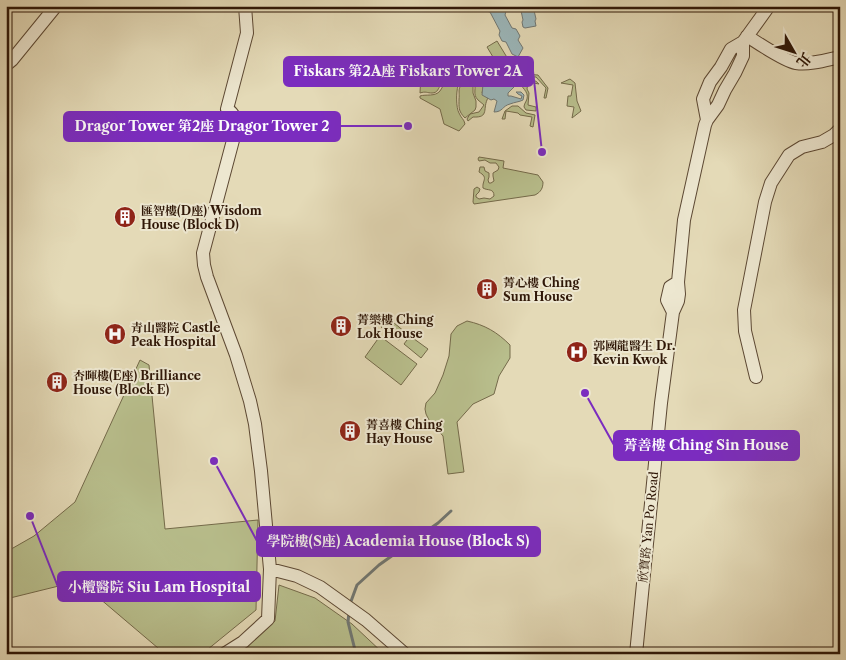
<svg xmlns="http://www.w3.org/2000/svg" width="846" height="660" viewBox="0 0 846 660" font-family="'Libre Caslon Text','Noto Serif TC',serif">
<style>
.green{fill:#b8be8c;stroke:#746a4a}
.water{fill:#9bb7bb;stroke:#707773}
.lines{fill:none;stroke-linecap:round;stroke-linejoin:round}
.stream{stroke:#707773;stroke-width:3}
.minor-casing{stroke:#5c4833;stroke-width:14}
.minor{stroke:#ede7d0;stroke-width:12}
.labels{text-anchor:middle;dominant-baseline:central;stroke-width:4;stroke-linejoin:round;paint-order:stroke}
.poi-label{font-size:12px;font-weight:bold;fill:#2f1707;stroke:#ede7d0;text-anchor:start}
.street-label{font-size:12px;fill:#2f1707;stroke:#ede7d0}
.leader{fill:none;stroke:#7b2cbf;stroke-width:2}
.callout-dot{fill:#7b2cbf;stroke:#ede7d0;stroke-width:2}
.callout{fill:#7b2cbf;stroke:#7b2cbf;stroke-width:2}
.callout-label{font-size:14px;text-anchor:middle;font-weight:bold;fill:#fff}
</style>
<rect width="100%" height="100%" fill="#e4dab7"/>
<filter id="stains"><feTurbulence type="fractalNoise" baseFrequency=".004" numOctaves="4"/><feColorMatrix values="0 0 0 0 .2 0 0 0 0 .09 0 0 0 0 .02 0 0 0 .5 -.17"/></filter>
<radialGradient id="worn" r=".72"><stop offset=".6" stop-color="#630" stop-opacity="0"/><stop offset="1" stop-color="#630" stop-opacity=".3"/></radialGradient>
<path class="green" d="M497,41L508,59L517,62L523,74L538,75L548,88L546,98H544L546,88L536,77H525L521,76L515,65L508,62H500L484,70L470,69L457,73L452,71L457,66L460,70L478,59L482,64L493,57L487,47Z
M437,62C441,65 448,70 448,75C449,80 443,81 441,85C438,88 438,93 432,93C427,93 426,91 420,93L421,73Z
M503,65L510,66L499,73L500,75L511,68L515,72L511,77L502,80L500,78L494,77L490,81L484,84L482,93L488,98C482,108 490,118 473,117L468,121L467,119L470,114L479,112L484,105C482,103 480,102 478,100C472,94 477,88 474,82L469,80L457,82L453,79L451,74L459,76L470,72H487V78L490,77C492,70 496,67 503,65Z
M521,79C528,80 534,78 539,84L528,82L527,89L529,93L528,105L536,107V111L526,110L524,107C524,104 526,102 527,99C529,91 521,88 519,81Z
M570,79L575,83L577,101L581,111L572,118L574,107L567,106L568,96H571L573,85L561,83Z
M467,82H469L473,85V93L476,101V107L475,110L465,118C458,111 459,107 459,99C460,90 456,87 467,82Z
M444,83H448L458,86C456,92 456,108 459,113C461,118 464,119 465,124L459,131L444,124L440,109L420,98V96C426,94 435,97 440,91C442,88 443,86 444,83Z
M512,106H518L526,113L535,115L533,127L530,126L532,117L520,115L518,113L506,111L505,119H502L505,111Z
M479,157L504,161L503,168L538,175L543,182C543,188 541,192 535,195L474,204L473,202L474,189L477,187L480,189L479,192L476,195V197L479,199L484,198L490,199L494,196C494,188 488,191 483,188C482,180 489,178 479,172L480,167H484L485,171L489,173V177L488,180L489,183H491L494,181L493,176V173L498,170L499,167L496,163H490L485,160L479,161L478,159Z
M388,318L405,332L399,340L381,327Z
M467,321C485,325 497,332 510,345V358L499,376L494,394L473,404L457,422L464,472L448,474L443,436L429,420L426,414L425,409L426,403L435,393L443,375L449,356L451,334L457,326Z
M380,336L417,364L401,385L365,357Z
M410,336L428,349L421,358L404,344Z
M140,360L149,365L165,529L258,520L256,610L202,654H165L79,581L6,599V552L34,536L75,502Z
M279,585L315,598L352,624L384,654H239L275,621Z"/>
<path class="water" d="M483,6H515L506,11L505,15L512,28L516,29L520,36L518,40L523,48L518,57L512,54L506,42L502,41L499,35L500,31L490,12L486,11Z
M520,6H533L536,19L535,21L536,26L525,28L523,27L522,22L523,20Z
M494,77C497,76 500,77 502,80L500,82L501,84L506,81L512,82L515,86L508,93V96H511L521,99L522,96L518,94L516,92H521L524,95L523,100C519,102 515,102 510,104C502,106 503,112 494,112L497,101L494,99L491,100L482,95L483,84L490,81Z"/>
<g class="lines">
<path class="stream" d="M350,604L357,585L379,565L438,523L451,511
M349,612L348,622L356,654"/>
<g class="minor-casing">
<path id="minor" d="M747,36C758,43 784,61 796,63C810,65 826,60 840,57
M6,65L12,60L56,6
M707,120L703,99L710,82L721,67L731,49L743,42L769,6
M673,312L667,300L670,287L678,282
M756,377L745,331L744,310L765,202L771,183L789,155L802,147L822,142L834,135L840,129
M270,569L297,576L320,587L366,620L405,654
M224,654L243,642L268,619L270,569L261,471L255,424L250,401L236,355L207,277L204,265L203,253L236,129C236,120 235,114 227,109L247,33L245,6
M636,654L661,403L673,312L678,301L679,294L678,282L684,220L705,125L707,120L718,105L725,90L735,73L743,56V42"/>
</g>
<use href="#minor" class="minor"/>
</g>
<defs>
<g id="building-disc" transform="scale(1.125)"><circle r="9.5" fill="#8f2418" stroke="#ede7d0"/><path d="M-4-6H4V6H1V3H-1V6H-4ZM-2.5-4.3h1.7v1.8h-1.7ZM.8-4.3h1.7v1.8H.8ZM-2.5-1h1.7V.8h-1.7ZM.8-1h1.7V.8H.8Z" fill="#fff"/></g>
<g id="hospital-disc" transform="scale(1.125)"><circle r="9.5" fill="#8f2418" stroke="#ede7d0"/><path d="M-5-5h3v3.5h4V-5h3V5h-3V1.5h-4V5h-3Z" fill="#fff"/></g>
</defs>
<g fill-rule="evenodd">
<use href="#building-disc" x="125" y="217"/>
<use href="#building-disc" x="487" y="289"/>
<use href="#building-disc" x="341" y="326"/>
<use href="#hospital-disc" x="115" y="334"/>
<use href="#hospital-disc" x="577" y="352"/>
<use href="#building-disc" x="57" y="382"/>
<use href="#building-disc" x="350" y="431"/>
</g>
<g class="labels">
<g class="poi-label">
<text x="141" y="210">匯智樓(D座) Wisdom<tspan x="141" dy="14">House (Block D)</tspan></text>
<text x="503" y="282">菁心樓 Ching<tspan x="503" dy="14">Sum House</tspan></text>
<text x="357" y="319">菁樂樓 Ching<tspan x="357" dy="14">Lok House</tspan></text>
<text x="131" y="327">青山醫院 Castle<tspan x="131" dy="14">Peak Hospital</tspan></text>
<text x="593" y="345">郭國龍醫生 Dr.<tspan x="593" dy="14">Kevin Kwok</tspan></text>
<text x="73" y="375">杏暉樓(E座) Brilliance<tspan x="73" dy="14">House (Block E)</tspan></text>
<text x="366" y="424">菁喜樓 Ching<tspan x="366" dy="14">Hay House</tspan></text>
</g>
<g class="street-label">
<text transform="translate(648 527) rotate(-84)">欣寶路 Yan Po Road</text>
</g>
</g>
<path class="leader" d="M542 152L533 71M408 126L340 126M585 393L614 445M214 461L257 541M30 516L58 587"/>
<g class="callout-dot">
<circle cx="542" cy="152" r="5"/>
<circle cx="408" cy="126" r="5"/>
<circle cx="585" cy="393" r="5"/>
<circle cx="214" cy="461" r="5"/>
<circle cx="30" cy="516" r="5"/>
</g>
<g class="callout">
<rect x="284" y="57" width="249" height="29" rx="5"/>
<rect x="64" y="112" width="276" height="29" rx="5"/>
<rect x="614" y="431" width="185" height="29" rx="5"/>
<rect x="257" y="527" width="283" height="29" rx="5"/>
<rect x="58" y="572" width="202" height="29" rx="5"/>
</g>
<g class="callout-label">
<text x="408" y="76">Fiskars 第2A座 Fiskars Tower 2A</text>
<text x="202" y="131">Dragor Tower 第2座 Dragor Tower 2</text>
<text x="706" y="450">菁善樓 Ching Sin House</text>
<text x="398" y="546">學院樓(S座) Academia House (Block S)</text>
<text x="159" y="592">小欖醫院 Siu Lam Hospital</text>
</g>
<rect width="846" height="660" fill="none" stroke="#e4dab7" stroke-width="25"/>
<rect x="8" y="8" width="831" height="645" fill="none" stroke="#2f1707" stroke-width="2.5"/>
<rect x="12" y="12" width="821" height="635" fill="none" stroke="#2f1707"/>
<g transform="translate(794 52) rotate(129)" stroke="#ede7d0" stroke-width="4" paint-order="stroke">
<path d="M0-4L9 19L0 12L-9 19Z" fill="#2f1707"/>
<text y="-8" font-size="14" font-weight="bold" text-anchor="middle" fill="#2f1707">北</text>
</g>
<rect width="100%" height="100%" filter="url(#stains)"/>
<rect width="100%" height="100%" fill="url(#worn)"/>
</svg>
